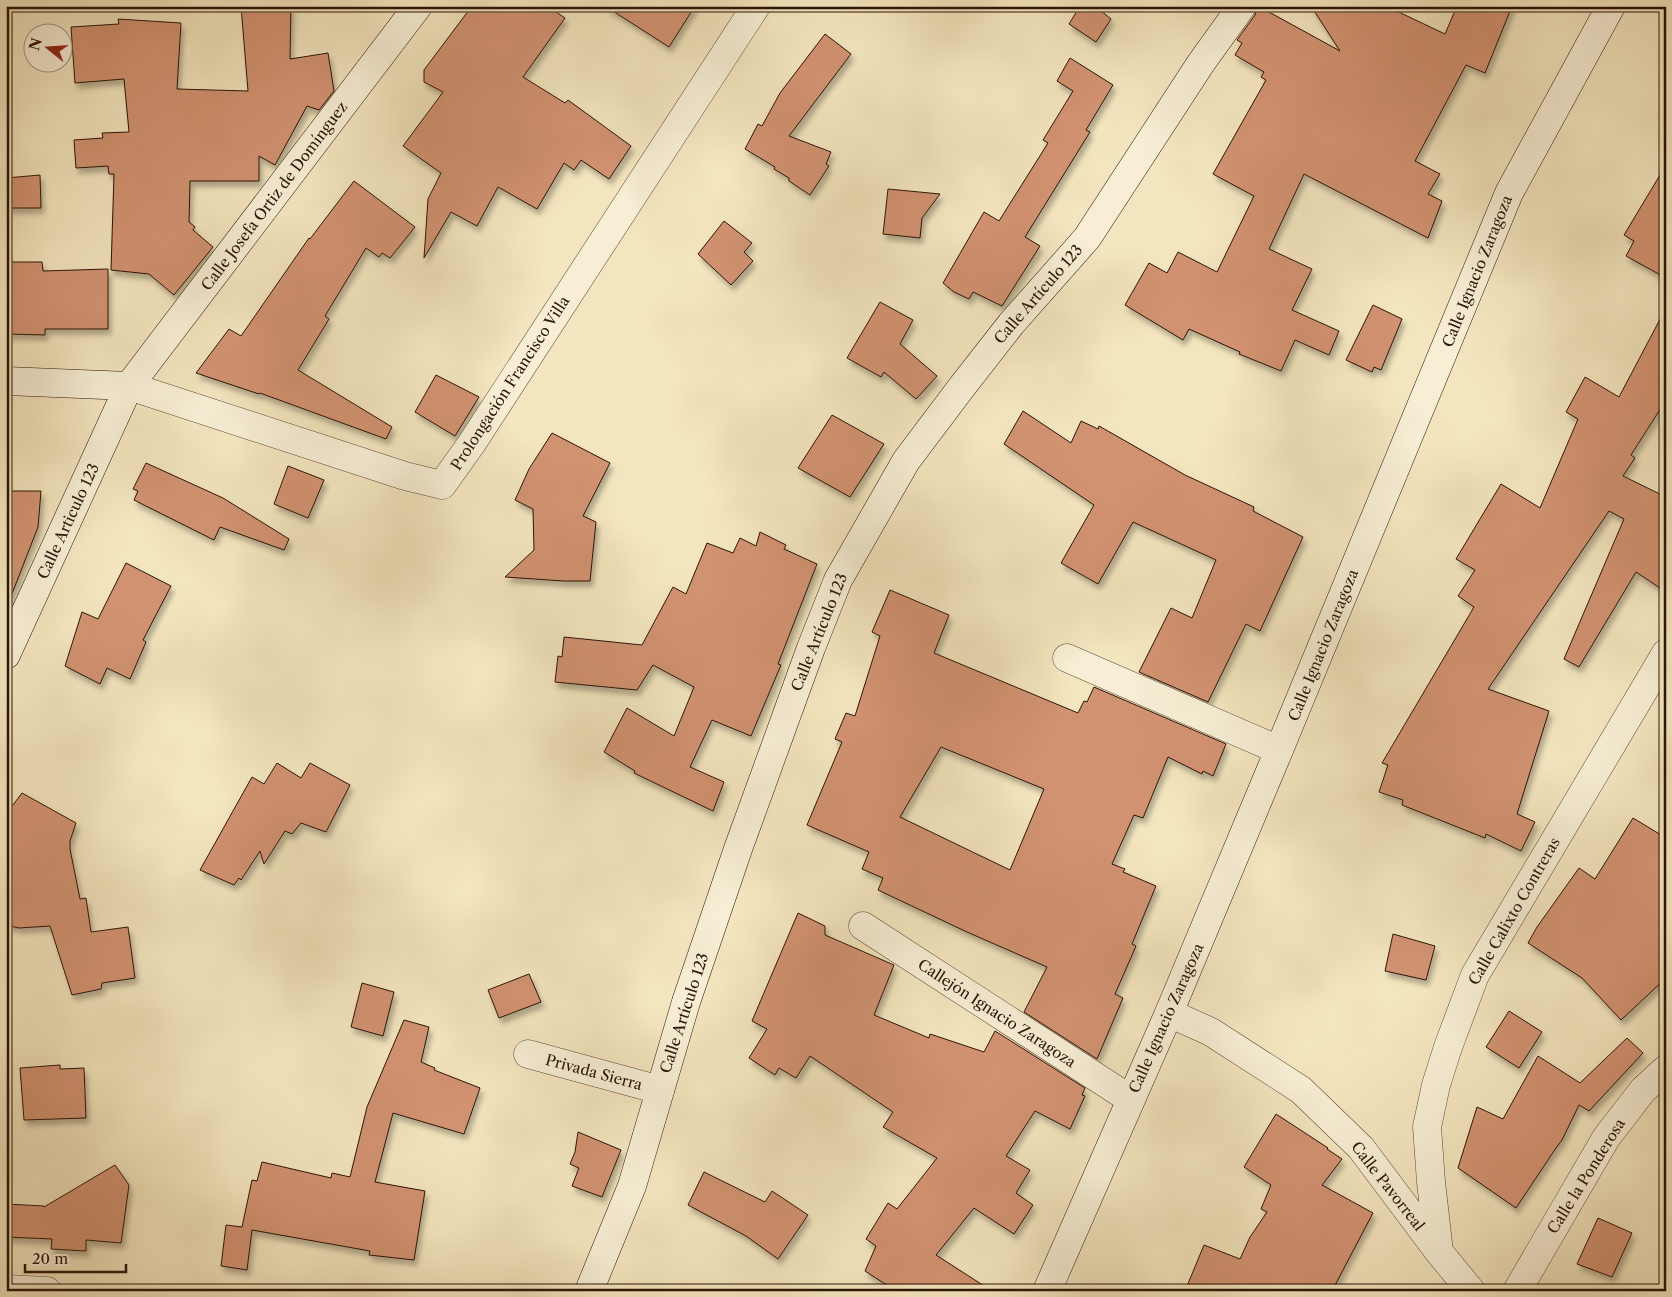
<svg xmlns="http://www.w3.org/2000/svg" width="1672" height="1297" viewBox="0 0 1672 1297" font-family="'Libre Caslon Text',serif">
<style>
.building{fill:#d19271;stroke:#2b1407;fill-rule:evenodd;filter:url(#shadow)}
.lines{fill:none;stroke-linecap:round;stroke-linejoin:round}
.street-casing{stroke:#5d4835;stroke-width:29}
.secondary-casing{stroke:#2b1407;stroke-width:29}
.street{stroke:#f7eed5;stroke-width:28}
.secondary{stroke:#f7eed5;stroke-width:28}
.labels{text-anchor:middle;dominant-baseline:central;stroke-width:4;stroke-linejoin:round;paint-order:stroke}
.street-label{font-size:15px;fill:#2b1407;stroke:#f7eed5}
</style>
<defs>
<filter id="shadow"><feDropShadow dx="3" dy="5.5" stdDeviation="2.5" flood-color="#0004"/></filter>
</defs>
<rect width="100%" height="100%" fill="#f3e5be"/>
<filter id="stains"><feTurbulence type="fractalNoise" baseFrequency=".004" numOctaves="4"/><feColorMatrix values="0 0 0 0 .2 0 0 0 0 .09 0 0 0 0 .02 0 0 0 .5 -.17"/></filter>
<radialGradient id="worn" r=".72"><stop offset=".6" stop-color="#630" stop-opacity="0"/><stop offset="1" stop-color="#630" stop-opacity=".3"/></radialGradient>
<path class="building" d="M241,6H291L290,59L328,53L334,91L319,110L307,106L275,165L259,156V181H190L189,222L195,227L193,230L213,247L174,295L149,274L111,270L114,174H109L108,166L76,168L74,140L103,138L102,133L129,132L124,79L75,83L71,27L119,24L118,19L181,23L177,89L248,91Z
M472,6H547L565,18L523,77L565,103L568,100L631,146L609,179L581,160L574,170L564,163L537,209L498,187L477,226L451,212L424,258L428,199L441,173L403,146L443,92L424,82V70Z
M605,6H695L669,47Z
M1080,6H1095L1111,19L1096,42L1069,24Z
M1258,6L1340,51L1311,6H1386L1445,34L1457,6H1512L1485,73L1466,65L1415,161L1440,174L1428,194L1442,201L1428,238L1304,174L1269,249L1312,269L1292,310L1339,331L1329,355L1295,340L1281,371L1239,354L1240,352L1189,329L1183,340L1125,305L1149,263L1167,273L1178,252L1217,272L1254,196L1213,174L1266,80L1261,77L1264,72L1235,55L1242,43L1237,40L1255,15Z
M825,34L851,54L789,136L831,152L826,164L829,166L810,195L789,181V178L774,169L775,167L745,149L758,124L762,126L780,93Z
M1070,58L1113,85L1086,130L1090,132L1025,237L1040,246L1002,306L973,292L969,299L954,292L943,283L984,212L999,221L1048,143L1043,140L1073,91L1057,81Z
M1666,165V278L1626,256L1634,241L1624,235Z
M40,175L41,208H6V178Z
M354,181L415,227L390,258L382,253L379,257L366,248L325,316L329,319L298,370L392,427L386,439L260,393L259,394L196,373L229,329L241,336L309,238L310,239Z
M888,189L940,194L922,218L920,238L883,234Z
M724,221L752,243L744,252L753,261L731,285L698,254Z
M7,262H42L43,271L108,269V329H45V335L6,334Z
M880,302L913,320L900,344L937,376L916,399L884,372L881,377L847,358Z
M1373,305L1402,319L1381,370L1374,367L1372,372L1346,360Z
M1666,308V400L1631,455L1635,458L1623,476L1666,497V592L1636,572L1579,667L1564,659L1624,519L1609,511L1488,689L1549,711L1517,814L1535,822L1521,851L1486,834L1485,838L1402,805L1403,800L1379,792L1388,765L1382,763L1474,607L1458,596L1475,570L1456,559L1501,484L1540,508L1578,419L1566,412L1585,377L1619,397Z
M436,375L479,397L455,436L415,412Z
M1023,411L1071,443L1081,421L1098,429L1099,426L1185,475L1254,507L1253,511L1303,537L1260,631L1246,624L1208,702L1139,672L1171,608L1192,618L1216,560L1133,522L1098,584L1061,563L1094,505L1004,444Z
M832,415L884,444L850,497L798,468Z
M552,433L610,463L583,516L596,522L590,581H564L505,577L534,550L533,509L515,500L529,469Z
M146,463L223,498L289,539L284,550L220,527L214,540L134,500L138,491L133,489Z
M288,466L324,480L308,518L274,504Z
M8,491H41L38,527L8,604H6V503H8Z
M760,532L786,545L784,549L817,564L778,664L781,665L751,736L712,720L690,767L724,782L713,811L634,773L635,771L604,752L627,708L674,736L694,687L653,665L637,690L555,682L558,656L562,657L564,637L642,645L673,587L686,594L707,543L733,553L740,538L756,546Z
M126,563L171,586L143,640L146,642L130,679L107,668L100,684L65,666L82,612L98,619Z
M890,590L949,615L934,653L1078,713L1084,701L1087,702L1094,687L1226,744L1213,776L1203,771L1202,774L1168,757L1143,818L1134,815L1112,864L1125,869L1123,872L1156,886L1132,944L1136,946L1115,994L1123,998L1097,1059L1024,1012L1047,967L967,932L878,890L883,878L862,869L869,852L807,825L842,742L835,739L846,713L855,716L880,636L872,632ZM941,747L1044,789L1010,870L900,817Z
M277,763L301,778L310,763L350,785L326,832L301,823L292,834L285,831L264,864L260,851L241,880L239,878L234,885L200,870L252,777L264,784Z
M22,793L76,823L70,841V849L80,899L86,898L91,932L128,927L135,978L102,983L101,989L72,995L50,926L19,928L6,925V814Z
M1633,818L1666,838V978L1621,1020L1582,978L1528,943L1537,927L1579,868L1595,879Z
M798,913L825,926V935L894,965L874,1015L929,1038L930,1034L984,1052L995,1031L1085,1088L1082,1095L1085,1096L1070,1129L1035,1111L1006,1156L1030,1170L1016,1193L1033,1205L1014,1234L974,1208L936,1255L992,1291H896L865,1271L876,1246L866,1239L888,1203L897,1209L937,1158L883,1127L893,1112L810,1056L796,1078L779,1068L775,1075L749,1058L767,1029L752,1021Z
M1393,934L1435,946L1426,980L1385,971Z
M529,974L541,1002L499,1018L488,990Z
M362,983L394,992L383,1036L351,1027Z
M1509,1011L1542,1032L1519,1068L1486,1047Z
M404,1020L429,1027L421,1062L435,1068L434,1070L480,1088L464,1134L393,1113L375,1182L425,1191L414,1260L369,1255L370,1251L252,1230L247,1270L221,1266L226,1225L242,1227L252,1180L257,1181L262,1162L331,1178L332,1173L350,1177L367,1107Z
M1627,1038L1643,1053L1589,1111L1579,1105L1562,1140L1556,1148L1516,1208L1458,1168L1477,1107L1503,1119L1538,1056L1580,1083Z
M60,1065V1069L84,1068L86,1118L24,1120L20,1068Z
M1276,1114L1328,1148L1327,1149L1342,1159L1322,1185L1373,1213L1332,1291H1185L1204,1245L1240,1259L1250,1237L1267,1212L1261,1209L1271,1185L1244,1167Z
M578,1132L621,1150L602,1197L572,1186L579,1168L570,1164L575,1152Z
M115,1165L129,1185L121,1243L86,1240V1251L51,1249L52,1239L6,1237V1204L44,1206V1207Z
M704,1172L765,1202L772,1191L808,1215L778,1259L746,1236L688,1205Z
M1598,1218L1632,1233L1612,1277L1577,1264Z"/>
<g class="lines">
<g class="street-casing">
<path id="street" d="M129,386L405,476L442,485L472,443L756,6
M1067,658L1279,750
M863,926L1130,1099
M1169,1013L1211,1032L1301,1090L1361,1148L1439,1252L1471,1291
M528,1054L660,1090
M1439,1252L1431,1182L1427,1127L1436,1085L1448,1047L1475,975L1666,653
M6,1289L47,1291
M1517,1291L1606,1138L1643,1090L1666,1069"/>
</g>
<g class="secondary-casing">
<path id="secondary" d="M6,381L129,386
M6,655L129,386L418,6
M589,1291L632,1186L686,1002L738,849L811,648L838,580L906,461L961,388L1011,324L1087,238L1201,63L1242,6
M1047,1291L1169,1013L1279,750L1509,193L1611,6"/>
</g>
<use href="#street" class="street"/>
<use href="#secondary" class="secondary"/>
</g>
<g class="labels">
<g class="street-label">
<text transform="translate(274 196) rotate(-53)">Calle Josefa Ortiz de Domínguez</text>
<text transform="translate(1477 271) rotate(-68)">Calle Ignacio Zaragoza</text>
<text transform="translate(1038 294) rotate(-49)">Calle Artículo 123</text>
<text transform="translate(510 383) rotate(-57)">Prolongación Francisco Villa</text>
<text transform="translate(68 521) rotate(-65)">Calle Articulo 123</text>
<text transform="translate(819 632) rotate(-68)">Calle Artículo 123</text>
<text transform="translate(1323 645) rotate(-68)">Calle Ignacio Zaragoza</text>
<text transform="translate(1514 911) rotate(-60)">Calle Calixto Contreras</text>
<text transform="translate(684 1013) rotate(-72)">Calle Artículo 123</text>
<text transform="translate(997 1013) rotate(33)">Callejón Ignacio Zaragoza</text>
<text transform="translate(1166 1018) rotate(-66)">Calle Ignacio Zaragoza</text>
<text transform="translate(594 1072) rotate(15)">Privada Sierra</text>
<text transform="translate(1586 1176) rotate(-58)">Calle la Ponderosa</text>
<text transform="translate(1388 1186) rotate(52)">Calle Pavorreal</text>
</g>
</g>
<rect width="1672" height="1297" fill="none" stroke="#f3e5be" stroke-width="25"/>
<rect x="8" y="8" width="1657" height="1282" fill="none" stroke="#2b1407" stroke-width="2.5"/>
<rect x="12" y="12" width="1647" height="1272" fill="none" stroke="#2b1407"/>
<g transform="translate(48 48) rotate(287)"><circle r="24" fill="#f7eed5" stroke="#a59783"/>
<path d="M0-4L9 19L0 12L-9 19Z" fill="#8f2418"/>
<text y="-8" font-size="14" font-weight="bold" text-anchor="middle" fill="#2b1407">N</text>
</g>
<path d="M25 1264v8h101v-8" fill="none" stroke="#2b1407" stroke-width="2.5"/>
<text x="32" y="1264" font-size="15" fill="#2b1407" stroke="#f7eed5" stroke-width="4" paint-order="stroke">20 m</text>
<rect width="100%" height="100%" filter="url(#stains)"/>
<rect width="100%" height="100%" fill="url(#worn)"/>
</svg>
